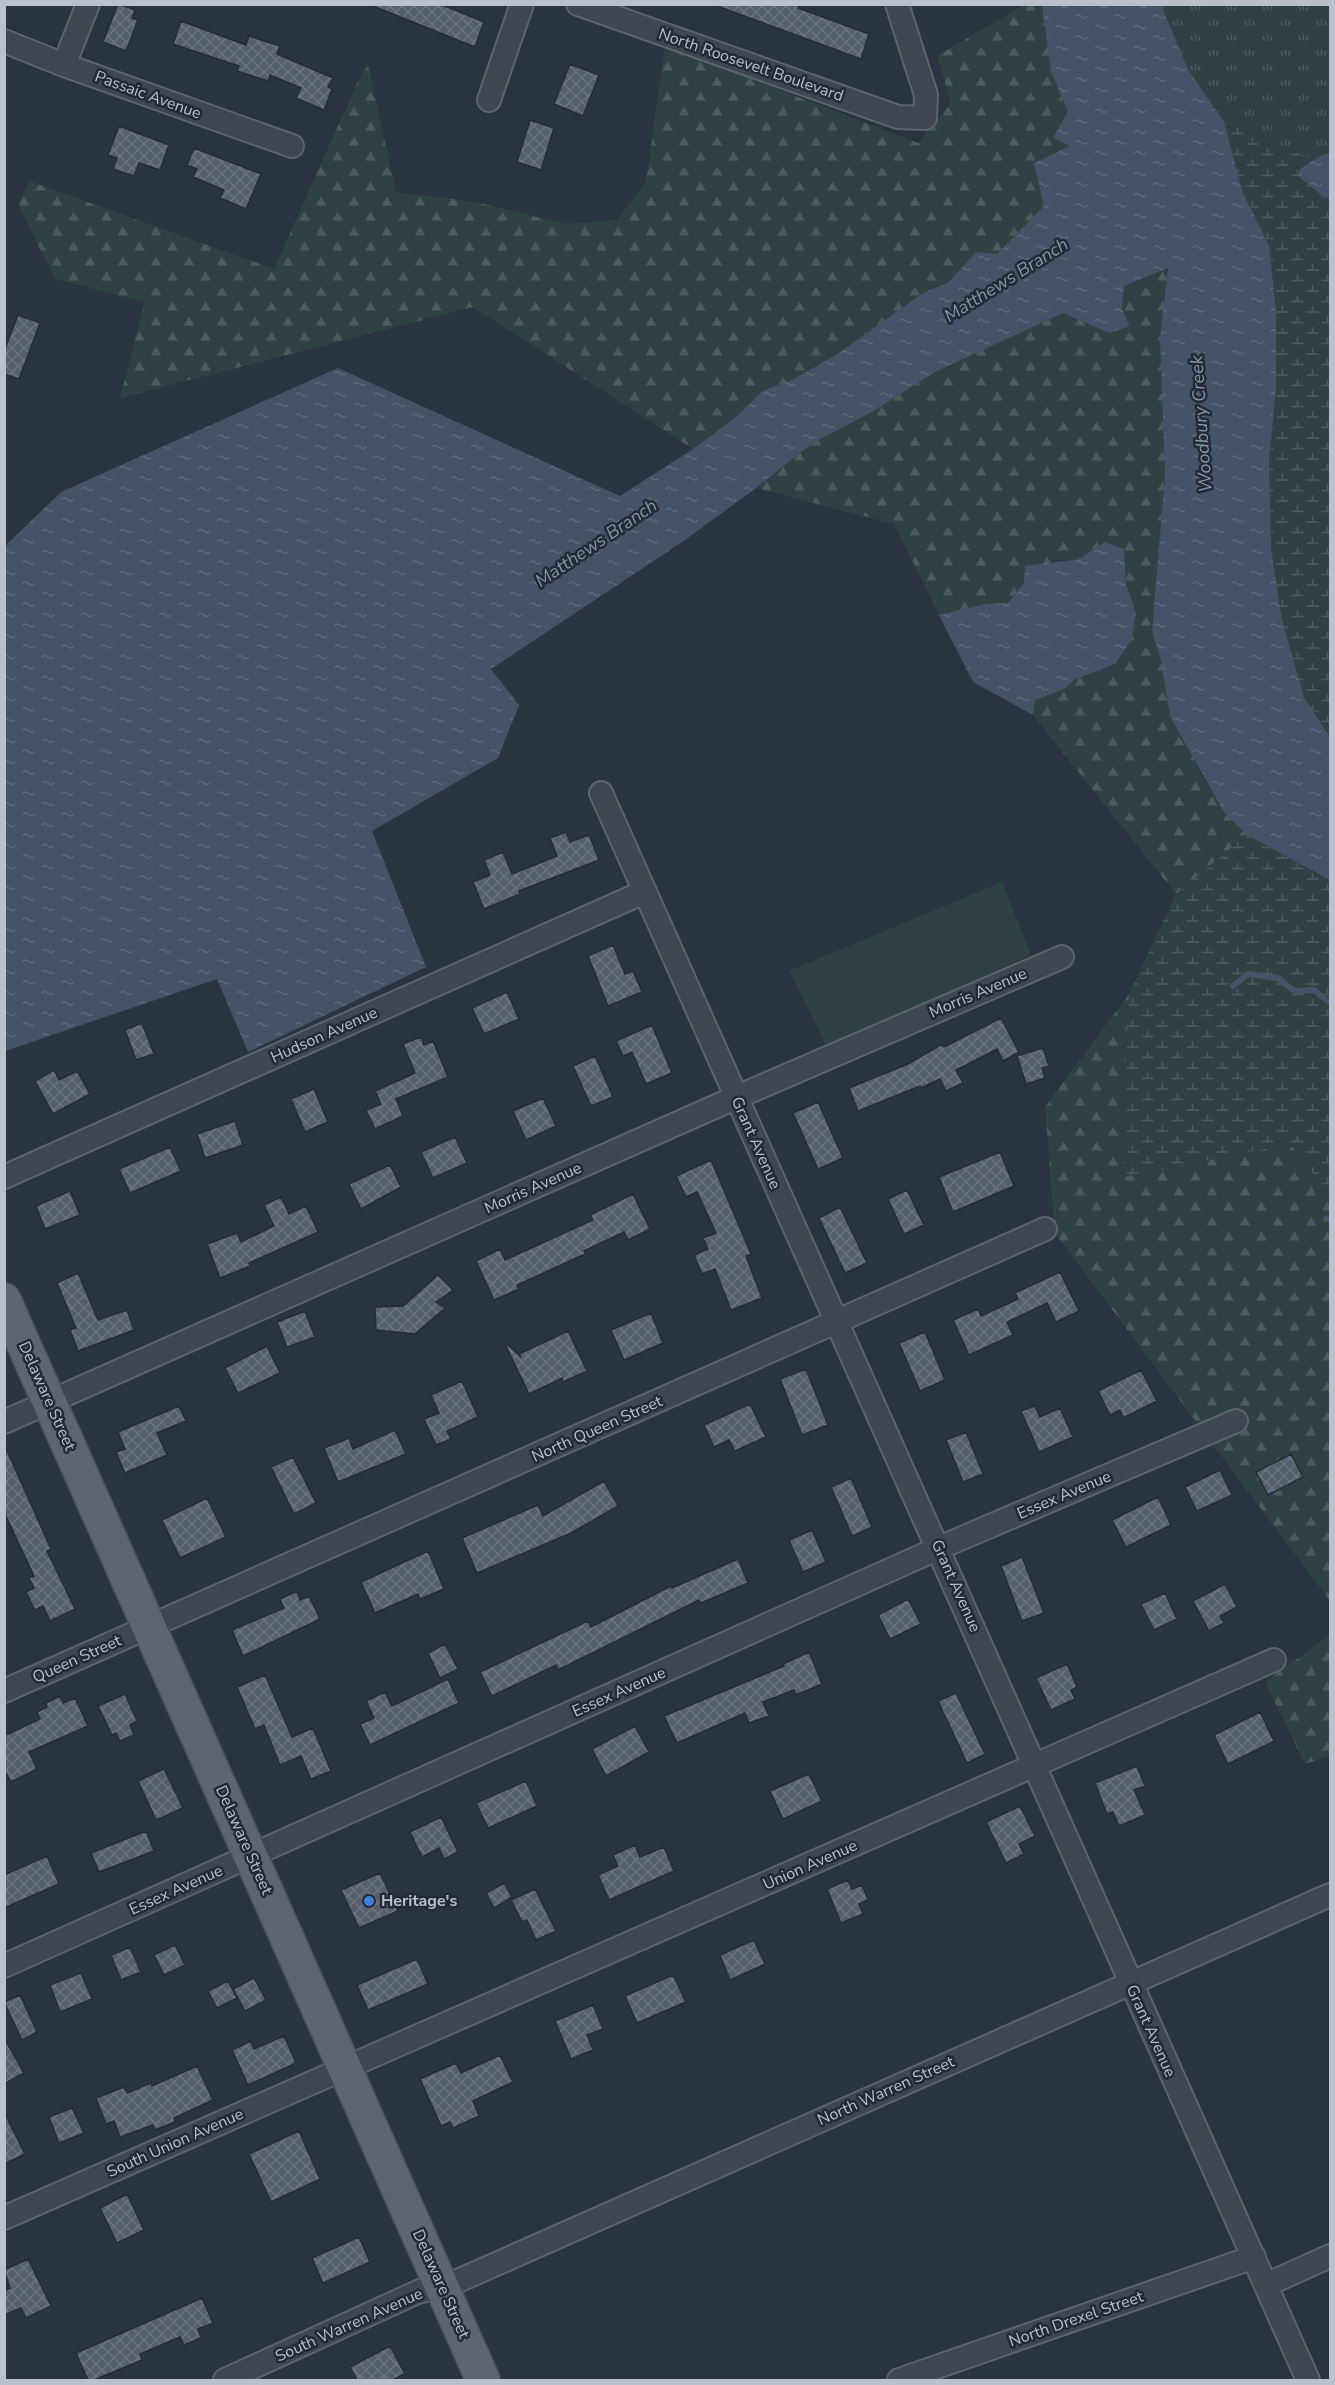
<svg xmlns="http://www.w3.org/2000/svg" width="1335" height="2385" viewBox="0 0 1335 2385" font-family="'Nunito Sans',sans-serif">
<style>
.grass{fill:url(#grass-tufts)}
.forest{fill:url(#forest-firs)}
.wetland{fill:url(#wetland-marsh)}
.park{fill:#2f4243}
.water{fill:url(#water-ripples)}
.lines{fill:none;stroke-linecap:round;stroke-linejoin:round}
.stream{stroke:#445368;stroke-width:6}
.building{fill:url(#building-cross-hatch);stroke:#252c37;stroke-width:1.5}
.street-casing{stroke:#5c636d;stroke-width:26}
.primary-casing{stroke:#4b515c;stroke-width:36}
.street{stroke:#3e4650;stroke-width:22}
.primary{stroke:#5d6570;stroke-width:33}
.shop-dot{fill:#3f7fe0;stroke:#232a35;stroke-width:2}
.labels{text-anchor:middle;dominant-baseline:central;stroke-width:5;stroke-linejoin:round;paint-order:stroke}
.street-label{font-size:16px;fill:#bbc1ca;stroke:#232a35}
.poi-label{font-size:16px;font-weight:bold;fill:#bbc1ca;stroke:#232a35;text-anchor:start}
.water-label{font-size:18px;font-style:italic;fill:#8697ad;stroke:#232a35}
</style>
<defs>
<pattern id="grass-tufts" width="24" height="20" patternUnits="userSpaceOnUse" patternTransform="scale(1.5)"><rect width="24" height="20" fill="#2f4243"/><path d="M3 7l-1-3M5 7V3M7 7l1-3M15 17l-1-3M17 17v-4M19 17l1-3" fill="none" stroke="#4b5c5d"/></pattern>
<pattern id="forest-firs" width="22" height="20" patternUnits="userSpaceOnUse" patternTransform="scale(1.5)"><rect width="22" height="20" fill="#2f4243"/><path d="M5 1l3.5 6h-7zM16 11l3.5 6h-7z" fill="#4b5c5d"/></pattern>
<pattern id="wetland-marsh" width="20" height="14" patternUnits="userSpaceOnUse" patternTransform="scale(1.5)"><rect width="20" height="14" fill="#2f4243"/><path d="M1 5h8M5 5V1M11 12h8M15 12V8" fill="none" stroke="#4b5c5d"/></pattern>
<pattern id="water-ripples" width="26" height="14" patternUnits="userSpaceOnUse" patternTransform="scale(1.5)"><rect width="26" height="14" fill="#445368"/><path d="M2 4q2-2 4 0t4 0M15 11q2-2 4 0t4 0" fill="none" stroke="#5d6a7c"/></pattern>
<pattern id="building-cross-hatch" width="8" height="8" patternUnits="userSpaceOnUse" patternTransform="scale(1.5)"><rect width="8" height="8" fill="#565f6d"/><path d="M0 0l8 8M0 8l8-8" fill="none" stroke="#6c7480"/></pattern>
</defs>
<rect width="100%" height="100%" fill="#2a3440"/>
<path class="grass" d="M1161,5H1330V153L1313,160L1224,122L1189,71Z"/>
<path class="forest" d="M1024,5H1042L1051,72L1068,111L1053,138L1070,146L1034,163L1044,206L997,254L976,252L949,282L923,293L836,355L794,379L762,391L736,417L693,449L473,307L120,398L145,302L55,279L18,205L29,181L274,269L367,61L396,192L476,202L566,224L617,220L646,182L665,46L918,143L951,103L937,56Z
M1169,268L1160,339L1165,476L1152,630L1196,765L1225,814L1247,835L1176,894L1033,715L1035,700L1064,689L1076,679L1115,664L1126,648L1131,639L1136,613L1126,584L1124,549L1105,542L1079,559L1052,561L1024,583L1008,603L985,604L939,615L894,524L756,488L813,443L872,412L934,372L1063,313L1110,333L1130,326L1122,309L1124,286Z
M1129,994L1121,1177L1290,1144L1330,1195V1601L1055,1233L1045,1107Z
M1330,1635V1756L1305,1764L1265,1682Z"/>
<path class="wetland" d="M1224,122L1313,160L1300,169L1298,176L1321,195L1330,199V737L1304,697L1282,620L1271,549L1269,461L1276,389V311L1269,245L1243,193Z
M1247,835L1330,880V1195L1290,1144L1121,1177L1129,994L1176,894Z"/>
<path class="park" d="M1002,882L1031,955L827,1047L789,971Z"/>
<path class="water" d="M1042,5H1161L1189,71L1224,122L1243,193L1269,245L1276,311V389L1269,461L1271,549L1282,620L1304,697L1330,737V880L1247,835L1225,814L1170,716L1161,661L1152,630L1165,476L1160,339L1168,268L1124,286L1122,309L1130,326L1110,333L1063,313L935,372L872,412L813,443L756,488L685,540L491,669L519,705L498,758L372,831L426,967L248,1052L217,979L5,1051V546L61,492L338,368L620,496L693,449L736,417L762,391L794,379L836,355L923,293L949,282L976,252L997,254L1044,206L1034,163L1070,146L1053,138L1068,111L1051,72Z
M1330,153V199L1321,195L1298,176L1300,169L1318,157Z
M1105,542L1124,549L1126,584L1136,613L1132,638L1126,648L1115,664L1076,679L1064,689L1035,700L1033,715L973,682L939,615L985,604L1008,603L1024,583L1025,566L1079,559Z"/>
<g class="lines">
<path class="stream" d="M1233,986L1248,974L1278,978L1294,991L1314,990L1330,1003
M1326,1219H1330"/>
</g>
<path class="building" d="M118,4L135,10L132,18L138,20L126,51L103,42Z
M368,4H440L484,22L475,47Z
M720,4H799L798,8L869,34L861,59L720,7Z
M181,21L246,45L249,36L280,46L277,54L333,78L328,87L332,89L324,110L296,98L301,88L270,75L268,81L237,71L239,66L173,44Z
M570,64L599,75L583,116L554,104Z
M530,120L554,128L541,170L517,162Z
M119,126L169,145L160,170L139,163L134,176L113,169L117,158L108,155Z
M194,148L261,174L246,209L220,198L224,190L193,177L197,169L187,165Z
M18,315L40,323L19,379L4,374V351Z
M566,832L570,842L589,835L599,860L519,891L520,894L484,909L473,882L490,875L484,860L503,852L512,874L557,856L550,838Z
M613,945L625,974L633,971L642,992L608,1006L588,956Z
M507,992L519,1019L484,1034L472,1008Z
M1001,1018L1019,1052L1003,1061L997,1049L956,1070L963,1083L946,1091L940,1079L921,1088L920,1086L858,1111L849,1088L908,1064L942,1044L944,1047Z
M142,1023L154,1054L136,1060L125,1030Z
M652,1025L672,1073L646,1084L632,1052L623,1056L616,1041Z
M421,1037L424,1045L433,1041L448,1077L396,1099L403,1116L375,1129L366,1110L381,1104L375,1091L415,1073L403,1044Z
M1043,1048L1049,1066L1042,1068L1045,1078L1026,1084L1017,1056Z
M595,1056L613,1097L591,1106L573,1066Z
M54,1070L59,1080L77,1071L90,1094L53,1114L35,1081Z
M314,1089L328,1122L305,1132L291,1099Z
M543,1098L556,1126L526,1140L513,1111Z
M818,1102L843,1158L818,1169L793,1113Z
M235,1121L243,1145L205,1158L197,1134Z
M455,1137L467,1163L433,1178L421,1152Z
M170,1147L181,1171L130,1193L119,1169Z
M1000,1152L1014,1186L953,1212L939,1177Z
M711,1160L751,1254L746,1256L762,1298L731,1310L715,1269L702,1274L694,1255L708,1249L703,1238L716,1233L697,1192L686,1197L676,1176Z
M390,1165L401,1187L361,1209L349,1184Z
M907,1190L924,1225L904,1234L888,1199Z
M70,1191L80,1215L45,1229L36,1206Z
M633,1194L650,1229L628,1240L624,1232L584,1251L585,1254L517,1285L519,1289L494,1300L476,1261L500,1249L505,1260L593,1220L590,1215Z
M281,1197L289,1214L306,1206L318,1232L249,1263L250,1266L220,1278L207,1244L237,1233L241,1242L274,1226L264,1205Z
M840,1207L867,1263L845,1273L819,1218Z
M1060,1272L1079,1311L1056,1322L1047,1303L1007,1322L1013,1335L969,1355L953,1320L978,1309L981,1316L1018,1299L1015,1293Z
M78,1273L98,1320L127,1310L134,1330L78,1351L70,1330L76,1328L57,1283Z
M438,1275L453,1290L436,1302L445,1308L415,1334L376,1330L375,1307L403,1306Z
M305,1311L315,1337L287,1347L277,1322Z
M651,1313L663,1343L624,1360L611,1330Z
M568,1331L587,1371L563,1382L562,1378L529,1394L506,1346L508,1345L521,1357L519,1354Z
M925,1332L945,1380L920,1391L899,1343Z
M267,1346L280,1373L238,1393L225,1368Z
M806,1369L828,1425L802,1435L780,1379Z
M1141,1370L1157,1401L1123,1418L1120,1410L1110,1415L1098,1391Z
M462,1381L478,1417L447,1431L451,1439L436,1445L424,1419L439,1413L431,1395Z
M750,1404L766,1437L735,1451L729,1440L714,1447L704,1425Z
M179,1406L186,1421L157,1433L167,1455L125,1473L116,1452L125,1449L118,1432Z
M1035,1406L1040,1417L1060,1408L1073,1437L1039,1452L1021,1411Z
M395,1430L406,1454L338,1482L324,1448L349,1438L353,1449Z
M966,1432L983,1474L963,1482L946,1440Z
M4,1444L51,1549L47,1551L75,1609L50,1621L43,1606L35,1610L26,1592L34,1588L29,1578L34,1576L4,1512Z
M1291,1454L1303,1477L1268,1495L1256,1472Z
M293,1457L316,1503L294,1514L271,1467Z
M1220,1470L1232,1495L1197,1511L1185,1487Z
M851,1478L872,1527L852,1536L831,1487Z
M604,1481L618,1506L571,1533L477,1573L462,1538L538,1505L543,1516Z
M1158,1497L1171,1525L1126,1547L1112,1520Z
M207,1498L226,1537L180,1558L162,1520Z
M812,1530L826,1562L803,1572L789,1540Z
M428,1551L444,1589L420,1599L418,1594L375,1613L361,1582Z
M1022,1557L1044,1613L1022,1621L1001,1566Z
M738,1559L748,1583L701,1603L699,1600L558,1670L556,1665L492,1696L480,1672L588,1621L591,1627L671,1586L672,1588Z
M1225,1584L1237,1607L1220,1616L1224,1623L1209,1631L1193,1601Z
M297,1591L300,1600L309,1596L320,1619L243,1656L232,1630L284,1608L280,1599Z
M1165,1593L1177,1619L1154,1630L1141,1604Z
M908,1599L921,1624L890,1639L878,1615Z
M445,1644L458,1669L440,1678L428,1653Z
M809,1652L822,1684L796,1695L794,1690L763,1702L769,1716L749,1723L745,1713L677,1743L664,1716L784,1666L783,1664Z
M1067,1664L1077,1687L1071,1690L1075,1699L1051,1710L1036,1678Z
M265,1675L292,1737L313,1728L331,1771L311,1779L301,1756L280,1765L264,1725L255,1729L237,1687Z
M448,1679L459,1703L370,1745L360,1724L374,1718L366,1701L385,1692L392,1706Z
M956,1693L985,1754L967,1763L938,1701Z
M125,1694L137,1721L130,1725L134,1735L120,1741L116,1733L112,1735L98,1706Z
M60,1696L63,1703L75,1698L88,1726L29,1752L37,1769L11,1782L4,1770V1736L40,1719L37,1712L47,1707L46,1703Z
M1260,1712L1274,1741L1228,1764L1214,1735Z
M635,1726L649,1752L606,1776L592,1749Z
M1137,1766L1145,1786L1134,1790L1145,1815L1119,1826L1113,1812L1107,1814L1095,1783Z
M164,1769L183,1808L156,1820L138,1781Z
M809,1774L822,1801L783,1819L770,1791Z
M526,1781L537,1806L488,1828L476,1803Z
M1020,1806L1035,1836L1019,1844L1024,1854L1006,1863L986,1822Z
M441,1817L458,1852L444,1859L439,1848L422,1857L410,1832Z
M146,1831L154,1851L99,1872L91,1853Z
M635,1845L640,1857L664,1847L674,1871L609,1900L598,1875L618,1866L613,1855Z
M47,1856L59,1884L4,1908V1875Z
M380,1873L398,1911L359,1928L341,1890Z
M848,1880L852,1889L862,1885L868,1900L859,1904L863,1914L841,1923L827,1889Z
M504,1883L512,1897L494,1908L486,1893Z
M535,1889L556,1931L536,1940L527,1920L522,1922L511,1900Z
M754,1940L765,1964L730,1980L720,1955Z
M175,1945L185,1965L164,1975L154,1955Z
M130,1947L141,1972L121,1980L111,1955Z
M417,1959L428,1984L368,2010L357,1985Z
M81,1973L92,1999L60,2012L50,1985Z
M673,1975L686,2002L637,2023L625,1996Z
M254,1978L266,2000L245,2011L233,1989Z
M228,1981L237,1998L217,2008L208,1991Z
M20,1995L37,2032L22,2040L4,2002Z
M593,2005L603,2029L587,2035L593,2050L571,2059L555,2021Z
M284,2036L296,2063L248,2085L232,2050L251,2041L254,2049Z
M4,2038L24,2073L4,2084Z
M500,2055L513,2082L473,2101L479,2116L453,2128L450,2122L441,2126L420,2079L456,2063L461,2073Z
M197,2066L213,2100L174,2118L175,2122L155,2130L153,2125L120,2137L114,2121L106,2124L96,2098L124,2087L127,2093L151,2083L152,2086Z
M72,2108L84,2133L59,2143L49,2117Z
M4,2112L25,2154L4,2164Z
M299,2131L320,2179L271,2202L249,2154Z
M127,2194L144,2230L117,2243L100,2208Z
M359,2237L370,2262L323,2283L312,2258Z
M28,2259L51,2306L26,2318L21,2308L4,2315V2291L10,2288L4,2270Z
M202,2298L213,2323L198,2329L201,2338L184,2345L180,2337L140,2354L142,2360L94,2380H88L76,2353Z
M390,2346L405,2374L392,2380H357L350,2367Z"/>
<g class="lines">
<g class="street-casing">
<path id="street" d="M578,4L898,117L925,118L926,95L897,4
M4,41L64,65L292,146
M64,65L88,4
M489,100L522,4
M601,793L1308,2380
M4,1177L644,892
M4,1422L737,1097L1062,957
M4,1691L1045,1229
M4,1966L939,1548L1236,1421
M4,2218L1274,1660
M1266,2285L1330,2256
M225,2380L420,2291L442,2288L1330,1895
M899,2380L1254,2257"/>
</g>
<g class="primary-casing">
<path id="primary" d="M4,1300L483,2380"/>
</g>
<use href="#street" class="street"/>
<use href="#primary" class="primary"/>
</g>
<circle class="shop-dot" cx="369" cy="1901" r="6"/>
<g class="labels">
<g class="street-label">
<text transform="translate(751 65) rotate(19)">North Roosevelt Boulevard</text>
<text transform="translate(148 95) rotate(20)">Passaic Avenue</text>
<text transform="translate(978 993) rotate(-23)">Morris Avenue</text>
<text transform="translate(324 1035) rotate(-24)">Hudson Avenue</text>
<text transform="translate(756 1143) rotate(66)">Grant Avenue</text>
<text transform="translate(533 1188) rotate(-24)">Morris Avenue</text>
<text transform="translate(47 1396) rotate(66)">Delaware Street</text>
<text transform="translate(597 1429) rotate(-24)">North Queen Street</text>
<text transform="translate(1064 1495) rotate(-23)">Essex Avenue</text>
<text transform="translate(956 1586) rotate(66)">Grant Avenue</text>
<text transform="translate(77 1659) rotate(-24)">Queen Street</text>
<text transform="translate(619 1692) rotate(-24)">Essex Avenue</text>
<text transform="translate(244 1840) rotate(66)">Delaware Street</text>
<text transform="translate(810 1865) rotate(-24)">Union Avenue</text>
<text transform="translate(176 1890) rotate(-24)">Essex Avenue</text>
<text transform="translate(1151 2031) rotate(66)">Grant Avenue</text>
<text transform="translate(886 2091) rotate(-24)">North Warren Street</text>
<text transform="translate(175 2143) rotate(-24)">South Union Avenue</text>
<text transform="translate(441 2284) rotate(66)">Delaware Street</text>
<text transform="translate(1076 2319) rotate(-19)">North Drexel Street</text>
<text transform="translate(349 2325) rotate(-24)">South Warren Avenue</text>
</g>
<g class="poi-label">
<text x="381" y="1901">Heritage's</text>
</g>
<g class="water-label">
<text transform="translate(1006 280) rotate(-32)">Matthews Branch</text>
<text transform="translate(1201 424) rotate(-94)">Woodbury Creek</text>
<text transform="translate(596 543) rotate(-34)">Matthews Branch</text>
</g>
</g>
<rect width="1335" height="2385" fill="none" stroke="#bbc1ca" stroke-width="12"/>
</svg>
